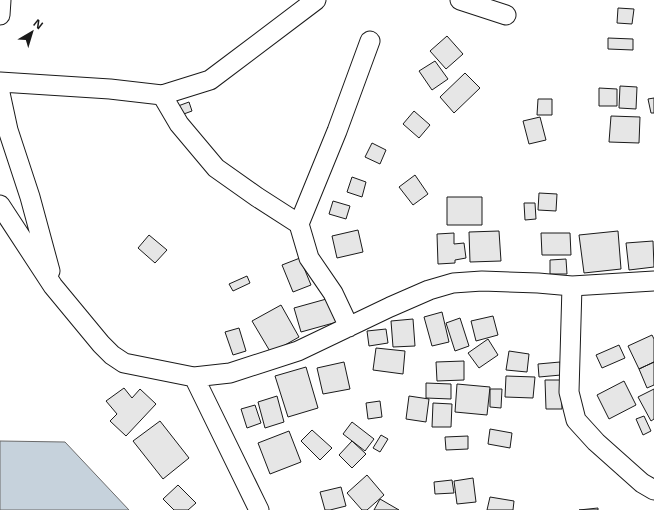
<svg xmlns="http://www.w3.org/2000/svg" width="654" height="510" viewBox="0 0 654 510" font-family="'Open Sans',sans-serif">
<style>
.water{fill:#c6d2dc;stroke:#6a6a6a}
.building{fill:#e6e6e6;stroke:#1a1a1a}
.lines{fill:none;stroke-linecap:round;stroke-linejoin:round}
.minor-casing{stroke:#1a1a1a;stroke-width:21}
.minor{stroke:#fff;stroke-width:19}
</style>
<rect width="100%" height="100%" fill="#fff"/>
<path class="water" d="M0,441L65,442L129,510H0Z"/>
<path class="building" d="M618,8L634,9L632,24L617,23Z
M447,36L463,54L446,69L430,51Z
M608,38L633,39V50L608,49Z
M435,61L448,79L432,90L419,71Z
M465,73L480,88L454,113L440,97Z
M620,86L637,87L636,109L619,108Z
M599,88L617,89V106H599Z
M654,98V113H651L648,99Z
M538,99H552V115H537Z
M189,102L192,111L181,115L178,106Z
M414,111L430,125L419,138L403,124Z
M611,116L640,117L639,143L609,142Z
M540,117L546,140L529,144L523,121Z
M372,143L386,150L380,164L365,157Z
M415,175L428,194L413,205L399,187Z
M352,177L366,182L362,197L347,192Z
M539,193L557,194L556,211L538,210Z
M447,197H482V225H447Z
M333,201L350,206L346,219L329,214Z
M524,203H535L536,219L525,220Z
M358,230L363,252L337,258L332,236Z
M499,231L501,261L470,262L469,232Z
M618,231L621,269L584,273L579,235Z
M454,233V244L464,243L466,258L455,260V263L438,264L437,234Z
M541,233H570L571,255H542Z
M149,235L167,250L155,263L138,248Z
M653,241L654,267L629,270L626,243Z
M300,258L311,285L293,292L282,265Z
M566,259L567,274H550V260Z
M247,276L250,283L233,291L229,284Z
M330,298L337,322L301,332L294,308Z
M281,305L299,337L271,353L252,321Z
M442,312L449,342L432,346L424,317Z
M493,316L498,335L476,341L471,321Z
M460,318L469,346L455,351L446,323Z
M413,319L415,346L393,347L391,321Z
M239,328L246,351L233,355L225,332Z
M386,329L388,343L369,346L367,331Z
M652,335L654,339V362L639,369L628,346Z
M488,339L498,355L479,368L468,353Z
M619,345L625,358L602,368L596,355Z
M376,348L405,351L403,374L373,370Z
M509,351L529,354L527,372L506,370Z
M464,361V380L437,381L436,362Z
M344,362L350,389L323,394L317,368Z
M560,362L561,375L539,377L538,364Z
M654,362V385L647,388L639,369Z
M306,367L318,408L288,417L275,376Z
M506,376L535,377L533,398L505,397Z
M545,380H561L562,409H546Z
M624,381L636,405L609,419L597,395Z
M426,383L451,384V399L426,398Z
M457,384L490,387L487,415L455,412Z
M124,388L132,398L140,389L156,404L126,436L110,421L117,414L106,401Z
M490,389H502L501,408L490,407Z
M654,389V419L651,421L638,397Z
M277,396L284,422L265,428L258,402Z
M409,396L429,399L426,422L406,419Z
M380,401L382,417L368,419L366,403Z
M433,403L452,404L451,427H432Z
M255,405L261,423L247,428L241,409Z
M644,416L651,431L643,435L636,419Z
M160,421L189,458L163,479L133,441Z
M352,422L374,439L365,451L343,434Z
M490,429L512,433L510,448L488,444Z
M312,430L332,448L320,460L301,441Z
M289,431L301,462L270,474L258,443Z
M381,435L388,439L380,452L373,448Z
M468,436V449L446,450L445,437Z
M352,441L366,454L352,468L339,455Z
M367,475L384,495L367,510H362L347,493Z
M473,478L476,502L457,504L454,481Z
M452,480L454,493L435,494L434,482Z
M178,485L196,503L188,510H174L163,499Z
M341,487L346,506L330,510H325L320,492Z
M490,497L514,501L513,510H487Z
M380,499L399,510H374Z
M598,508V510H579Z"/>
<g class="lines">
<g class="minor-casing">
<path id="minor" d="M460,0L506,15
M0,15L1,0
M0,82L110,89L162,95L210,80L316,0
M0,93L8,130L30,197L50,271
M162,95L179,124L216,168L257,197L299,224
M0,205L53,286L101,344L112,355L124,363L194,377L230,373L298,351L390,307L429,290L453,283L482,281L538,283L572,286L654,281
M572,286L569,392L576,420L596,442L642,483L654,490
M349,327L333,293L309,258L299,224L337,131L370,41
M194,377L259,510"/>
</g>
<use href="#minor" class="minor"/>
</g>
<g transform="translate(32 32) rotate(38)" stroke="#ffffff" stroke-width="3" paint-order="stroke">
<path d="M0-3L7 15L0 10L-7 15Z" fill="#1a1a1a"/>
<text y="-6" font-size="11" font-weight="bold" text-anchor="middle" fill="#1a1a1a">N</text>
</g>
</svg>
